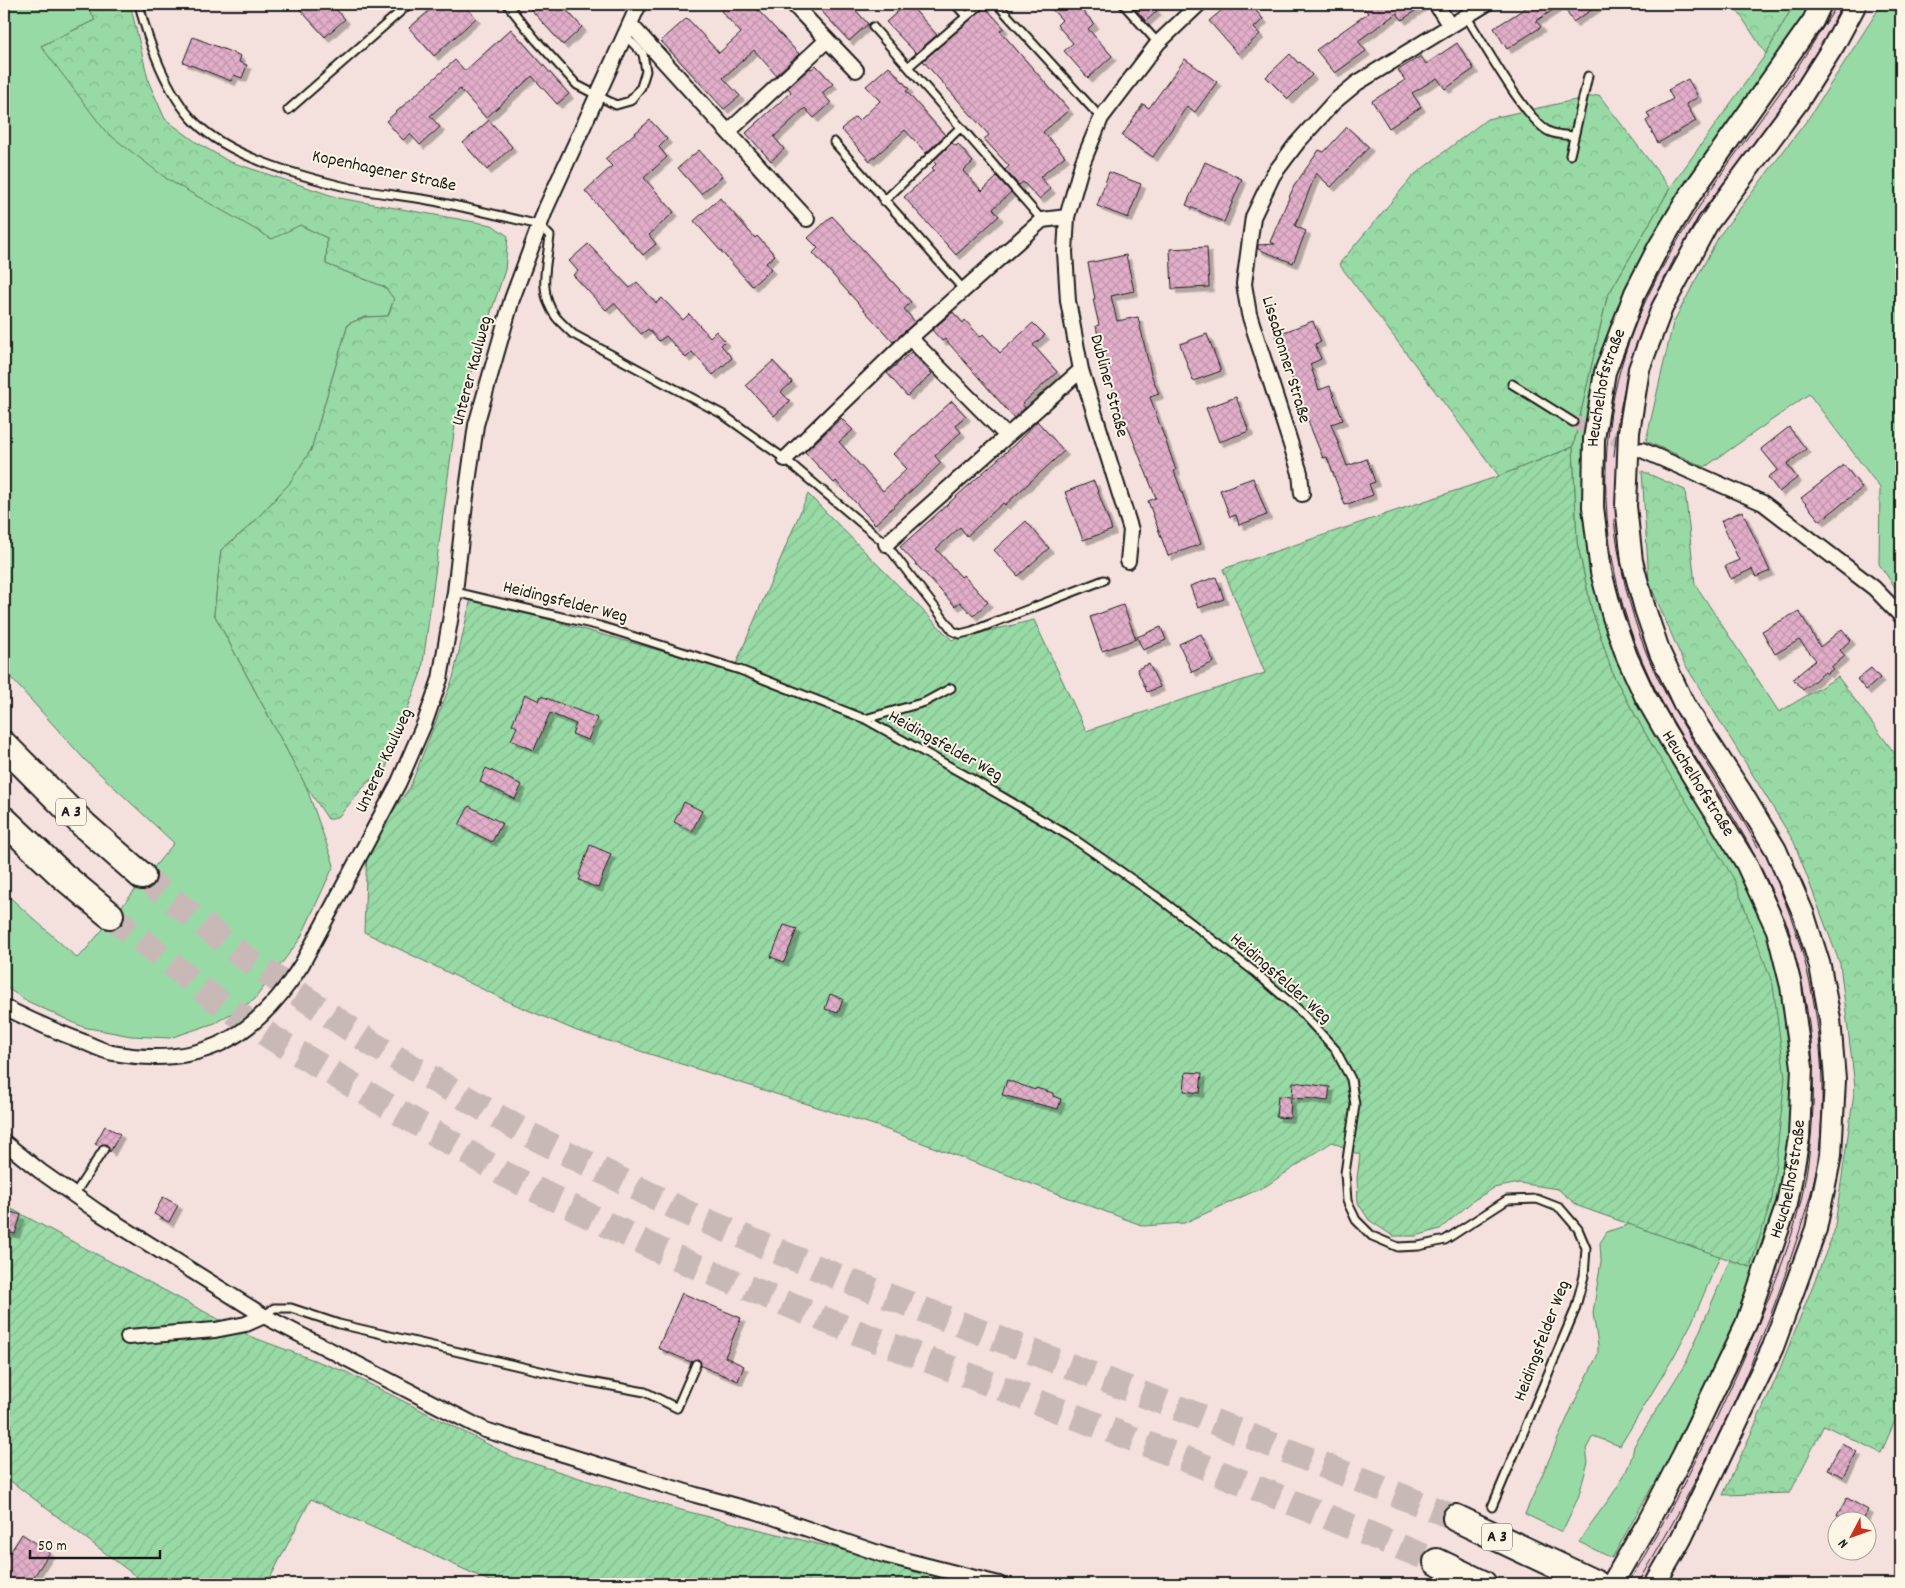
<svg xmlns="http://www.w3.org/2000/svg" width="1905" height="1588" viewBox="0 0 1905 1588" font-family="Dekko,sans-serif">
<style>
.built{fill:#efd1d7}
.grass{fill:#98daa5;stroke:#5a7b60}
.forest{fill:url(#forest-crowns);stroke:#5a7b60}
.garden{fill:url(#garden-furrows);stroke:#5a7b60}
.building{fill:url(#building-cross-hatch);stroke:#1c1c1c;filter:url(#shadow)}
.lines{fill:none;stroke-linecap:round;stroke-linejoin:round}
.minor-tunnel{stroke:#c9b9b6;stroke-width:14;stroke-dasharray:14 7;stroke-linecap:butt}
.motorway-tunnel{stroke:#c9b9b6;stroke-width:26;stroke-dasharray:26 13;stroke-linecap:butt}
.service-casing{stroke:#1c1c1c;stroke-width:11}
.minor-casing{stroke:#1c1c1c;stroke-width:18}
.secondary-casing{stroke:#1c1c1c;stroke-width:24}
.motorway-casing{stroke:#1c1c1c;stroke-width:30}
.service{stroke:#fcf5e5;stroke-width:7}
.minor{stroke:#fcf5e5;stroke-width:14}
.secondary{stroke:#fcf5e5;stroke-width:20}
.motorway{stroke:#fcf5e5;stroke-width:26}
.tram{stroke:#1c1c1c;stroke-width:1}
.labels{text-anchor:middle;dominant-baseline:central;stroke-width:4;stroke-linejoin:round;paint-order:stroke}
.shield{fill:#fcf5e5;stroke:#5f5d58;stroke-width:1}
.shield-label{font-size:16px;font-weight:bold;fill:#1c1c1c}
.street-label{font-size:18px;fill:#1c1c1c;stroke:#fcf5e5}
</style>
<defs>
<pattern id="forest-crowns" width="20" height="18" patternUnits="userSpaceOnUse" patternTransform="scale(1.25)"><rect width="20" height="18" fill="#98daa5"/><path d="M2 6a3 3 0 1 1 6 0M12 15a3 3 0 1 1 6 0" fill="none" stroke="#82ba8d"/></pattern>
<pattern id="garden-furrows" width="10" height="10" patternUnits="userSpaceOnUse" patternTransform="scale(1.25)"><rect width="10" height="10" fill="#98daa5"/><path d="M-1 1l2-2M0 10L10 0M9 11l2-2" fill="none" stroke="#82ba8d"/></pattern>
<pattern id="building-cross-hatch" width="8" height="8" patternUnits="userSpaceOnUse" patternTransform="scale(1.25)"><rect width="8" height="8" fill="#e2aec9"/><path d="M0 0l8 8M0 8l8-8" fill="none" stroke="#c195ac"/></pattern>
<filter id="shadow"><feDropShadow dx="4.5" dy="4.5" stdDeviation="0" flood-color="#0004"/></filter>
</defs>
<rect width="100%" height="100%" fill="#f4e0dd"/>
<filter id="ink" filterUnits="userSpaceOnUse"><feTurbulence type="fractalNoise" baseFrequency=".02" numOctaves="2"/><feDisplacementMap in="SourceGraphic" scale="10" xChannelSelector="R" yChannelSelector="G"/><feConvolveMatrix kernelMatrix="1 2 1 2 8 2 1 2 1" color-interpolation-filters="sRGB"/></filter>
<g filter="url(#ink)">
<path class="built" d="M1832,4H1850L1642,339L1627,570L1787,894L1809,957L1824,1038L1827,1085L1825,1140L1808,1221L1796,1265L1773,1324L1682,1516L1654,1567L1644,1584H1623L1667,1509L1730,1379L1756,1317L1779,1260L1793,1217L1801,998L1650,690L1617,605L1604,536L1601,494L1602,453L1607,411L1617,367L1627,335L1658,265L1694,205L1811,39Z"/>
<path class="grass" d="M4,4L88,8L95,20L41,46L300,225L327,238L326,264L385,287L394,299L388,316L365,317L348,324L311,450L289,484L251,525L221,550L214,614L306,786L334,865L300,939L254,1000L215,1023L170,1038L131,1036L83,1027L27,1001L4,986V892L77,958L84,952L174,843L85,760L4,670Z
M1794,4H1811L1602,357L1598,594L1614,651L1632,692L1741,870L1759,912L1774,953L1787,1009L1792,1055L1789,1156L1777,1209L1746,1301L1660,1488L1653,1485L1612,1558L1579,1542C1597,1511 1629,1482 1634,1446L1687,1361L1730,1260L1751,1267L1654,749L1613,675L1591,607L1577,542L1573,447L1607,297L1670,188L1766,54Z
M1882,4H1901V596L1879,564L1880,488L1809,394L1705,467L1646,441L1673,323L1719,236L1808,119Z
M1630,1224L1720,1256L1692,1322L1673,1358L1620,1446L1593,1436L1586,1449L1588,1462L1578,1498L1562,1532L1525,1514L1573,1405L1598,1354V1345L1593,1313L1601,1261L1600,1243L1607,1232Z"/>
<path class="forest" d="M31,4H130L149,83L165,119L196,142L228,161L339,198L492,225L508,236L505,270L456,418L422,670L385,770L367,783L340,815L333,819H328L306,786L214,614L221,550L251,525L289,484L311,450L348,324L365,317L388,316L394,299L385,287L326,264L327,238L300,225L272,239L167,179L106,132L41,46L95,20L88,8Z
M1733,4H1794L1766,54Z
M1599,95L1670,188L1607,297L1573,447L1499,476L1339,264L1414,175L1487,119Z
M1642,471L1685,490L1695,584L1779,712L1838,677L1901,762V1407L1881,1453L1824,1425L1790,1493L1723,1495L1775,1381L1834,1232L1855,1086L1840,964L1794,842L1683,661L1649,582Z"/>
<path class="garden" d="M1573,447L1577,542L1591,607L1613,675L1654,749L1734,879L1773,985L1785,1077L1772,1199L1750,1267L1578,1206L1558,1189L1519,1183L1494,1188L1474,1200L1440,1229L1416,1236H1393L1369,1220L1358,1203L1357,1178L1360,1155L1332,1142L1266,1186L1184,1223L1144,1226L877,1126L577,1031L509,1002L364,932L367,848L410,787L453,678L471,598L733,671L808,494L952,640L1034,620L1086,731L1265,673L1223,569L1499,476Z
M4,1205L252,1337L346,1372L513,1457L677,1509L979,1584H496L311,1499L267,1584H146L4,1476Z"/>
<path class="building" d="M295,4H331L345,19L325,37Z
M437,4H463L476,18L434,56L409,28Z
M526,4H561L582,27L563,45Z
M729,4H752L799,54L776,75L754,50L723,78L740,96L724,109L661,41L687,18L719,53L741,33L721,11Z
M815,4H850L868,24L849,41Z
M906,4H909L937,35L916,53L886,22Z
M1047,4H1076L1094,23L1088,29L1112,56L1088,78L1064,51L1073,43L1057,25L1062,20Z
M1131,4H1151L1157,11L1146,21Z
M1229,4H1250L1263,19L1254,28L1260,34L1238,54L1209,21Z
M1361,4H1425L1402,20L1397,13L1358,41L1366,51L1335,73L1316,50L1368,13Z
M1532,4H1601L1573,22L1562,4L1536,21L1541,27L1507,49L1494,28Z
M985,7L1004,28L1000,31L1069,110L1043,132L1065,156L1040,177L1051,189L1039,199L1023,182L1019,185L1005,170L1009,166L984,139L989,135L923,61Z
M511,29L569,94L557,104L532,76L486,118L460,89L430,116L440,127L420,145L410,134L403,140L386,121L455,60L465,71Z
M193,37L241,56L239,62L247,65L242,78L234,75L231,81L183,62Z
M1457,43L1474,69L1445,89L1437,78L1412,93L1421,107L1389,128L1372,101L1405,80L1398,70L1421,56L1426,64Z
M1290,54L1298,63L1300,62L1312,75L1288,99L1266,77Z
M1185,59L1217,82L1195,112L1187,106L1153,157L1122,136L1143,104L1149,108Z
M816,65L833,84L822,93L831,103L814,118L805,108L774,137L784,149L771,161L746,133L791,92L788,88L810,68L812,69Z
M889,66L909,89L906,91L945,135L926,153L905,130L870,161L841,129L855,117L859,121L880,101L866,86Z
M1688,79L1698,97L1686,104L1696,121L1658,143L1646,121L1650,118L1647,113L1673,99L1668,90Z
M489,120L512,147L487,170L463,143Z
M650,120L667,139L659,147L667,157L644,178L674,212L649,235L656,244L643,255L585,191L612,166L605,159Z
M1347,127L1369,147L1331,187L1316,173L1295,226L1306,231L1293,263L1258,249V245L1275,244L1270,242L1294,186L1319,150L1324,152Z
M952,143L956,146L958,144L973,162L963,171L982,191L997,177L1011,192L993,209L999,216L956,255L904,197L934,170L932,168L936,164L933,161Z
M699,150L722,176L701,194L678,168Z
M1205,162L1242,179L1224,222L1186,205Z
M1109,172L1141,184L1128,218L1097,206Z
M720,198L755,238L757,236L775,255L766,263L771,269L752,286L694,221Z
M832,216L911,302L904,309L915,322L893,342L813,253L818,248L808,238Z
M588,244L630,288L637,282L656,303L662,298L683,320L689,314L710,337L716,331L725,341L721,345L732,358L713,375L692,352L686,358L666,336L659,341L648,329L641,334L614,303L606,310L573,275L578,271L569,261Z
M1207,247L1209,287L1172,289L1170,249Z
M1126,255L1134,291L1111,296L1117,321L1138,317L1151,374L1159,394L1150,397L1176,470L1174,471L1201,544L1168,556L1148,501L1156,498L1105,369L1096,326L1099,325L1093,299H1095L1088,263Z
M953,312L963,323L965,320L980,337L983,334L1000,353L1033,323L1045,335L1033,345L1057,372L1022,404L1025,408L1014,418L945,339L942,341L932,330Z
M1313,321L1321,342L1315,344L1321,359L1310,364L1319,390L1330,386L1343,420L1331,424L1347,466L1367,459L1375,482L1369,484L1373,495L1345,505L1327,457L1323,458L1312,431L1276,335Z
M1207,334L1221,371L1193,381L1180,344Z
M911,352L932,374L907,396L887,373Z
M773,361L792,382L781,392L790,401L774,416L746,385Z
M1236,397L1249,431L1219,442L1206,408Z
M952,401L966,416L955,425L961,432L935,456L941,463L875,524L836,481L834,483L805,452L841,418L853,430L839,442L883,491L907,469L893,454Z
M1037,421L1064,451L1005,505L1003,503L967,536L960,527L936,549L961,577L963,575L988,602L973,616L960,602L955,606L900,547L1016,443Z
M1789,427L1806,449L1787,464L1797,478L1779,492L1768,477L1778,470L1761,449Z
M1844,465L1862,488L1820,521L1801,498Z
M1253,478L1267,515L1239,525L1236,515L1230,517L1220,490Z
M1094,481L1112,530L1083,540L1065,492Z
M1742,511L1770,571L1756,577L1752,569L1731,579L1725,566L1739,560L1721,521Z
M1026,521L1049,548L1018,576L994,550Z
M1216,577L1224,599L1198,608L1190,586Z
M1123,605L1136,639L1102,651L1090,617Z
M1799,611L1820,647L1842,629L1851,640L1840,650L1845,656L1831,667L1833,669L1827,674L1825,672L1803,690L1793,679L1816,660L1799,640L1775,654L1762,631Z
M1161,627L1166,640L1143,650L1137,637Z
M1201,634L1214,662L1192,672L1179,644Z
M1149,664L1160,687L1147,692L1137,669Z
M1871,668L1880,678L1866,690L1857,679Z
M525,694L539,701L541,696L597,718L588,740L572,734L576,724L550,713L534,750L511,740L517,727L512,724Z
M486,768L522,785L515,799L480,782Z
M684,802L702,811L692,831L674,822Z
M469,806L502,823L492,842L459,825Z
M590,845L611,854L598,888L579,880L581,876L579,875Z
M784,925L797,929L784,962L771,957Z
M830,994L843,999L838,1013L825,1009Z
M1186,1072L1202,1073L1200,1093L1184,1091Z
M1007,1080L1035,1090L1036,1088L1053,1093V1096L1061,1099L1058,1109L1002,1095Z
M1293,1082L1330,1087L1328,1101L1305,1098V1099L1292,1098Z
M1278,1096L1291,1097L1290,1118L1276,1117Z
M105,1126L120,1134L110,1152L106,1144L100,1146L95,1144Z
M163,1197L178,1205L169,1222L154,1214Z
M4,1210L21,1215L15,1234L4,1231Z
M682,1293L741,1318L725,1357L744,1366L738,1381L701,1366L700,1361L698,1359L691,1362L658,1348Z
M1842,1443L1857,1452L1843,1477L1828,1469Z
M1847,1498L1868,1510L1862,1520H1847L1837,1515Z
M22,1534L50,1552L29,1584H4V1562Z"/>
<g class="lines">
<path class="minor-tunnel" d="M1573,422L1634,446"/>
<path class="motorway-tunnel" d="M142,876L244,957L374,1045L526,1133L689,1214L846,1280L1212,1421L1456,1518
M110,915L212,997L274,1039L504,1174L667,1254L825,1320L1198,1464L1437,1562"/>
<g class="service-casing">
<path id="service" d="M139,4C148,42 167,94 195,122C228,156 297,175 342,186C370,193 400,195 428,200C465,207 502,216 539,225L550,236C547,264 537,292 556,317C561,323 568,329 573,334L722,414L785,459L886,544L953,631L960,634L972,631L1104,580
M507,4L536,40L577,85L616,105L630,101L641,87L646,71L643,54L625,35
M955,4L966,16
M997,4L1101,118
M1123,4L1158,43
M1466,16C1481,39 1528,124 1550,132C1557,135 1566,135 1573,136
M873,27L1042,220
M909,66L981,4
M288,110L409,4
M834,142L964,290
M1570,155L1588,76
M884,201L960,128
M1512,384L1573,422
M455,592L600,626L740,670L865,719L972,779L1071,837L1159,898L1256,973L1299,1010L1335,1049L1351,1079L1355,1105L1345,1173L1347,1201L1356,1220L1372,1236L1398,1247L1419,1246L1445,1240L1507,1200L1537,1199L1560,1208L1578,1229L1586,1248L1584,1276L1575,1310L1492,1507
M865,719L925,702L951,688
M74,1195L104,1149
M264,1316L274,1308H291L339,1324L579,1380L645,1392L677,1408L696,1364"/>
</g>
<g class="minor-casing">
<path id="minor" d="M793,4L856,70
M1436,4L1450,26
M630,24L807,219
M728,132L826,41
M910,338L1006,435
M1642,450L1763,503L1874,588L1901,616
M785,459L910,338L1042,220L1067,217
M1302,494L1300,473L1249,314L1244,284L1253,217L1273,175L1297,143L1334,102L1357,83L1486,4
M886,544L1081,370
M1128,561L1131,530L1081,370L1068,301L1065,252L1067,217L1082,164L1101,118L1158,43L1199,4
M4,1007C30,1020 57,1032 84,1042C93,1046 103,1051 113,1053C201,1069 256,1038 302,964L399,782L425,722L440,679L455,592L465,504L476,425L512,299L546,208L639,4
M4,1142L40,1171L98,1212L264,1316L485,1430L696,1495L755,1511L884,1555L999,1584
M128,1337L215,1330L246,1324L264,1316"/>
</g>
<g class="secondary-casing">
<g id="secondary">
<path id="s1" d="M1612,1584L1648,1522L1683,1455L1746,1324L1787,1204L1799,1138L1802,1067L1791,986L1777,930L1746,863L1665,731L1645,696L1627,657L1613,617L1601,572L1593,507L1594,439L1605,372L1635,293L1658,248L1688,198L1813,21L1821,4"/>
<path d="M1655,1584L1681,1539L1773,1347L1816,1229L1831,1155L1835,1080L1830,1019L1820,966L1804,915L1776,850L1740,790L1684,704L1660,653L1645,609L1632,561L1626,506L1629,432L1639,369L1662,308L1708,223L1798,102L1834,45L1856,4"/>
</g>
</g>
<g class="motorway-casing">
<path id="motorway" d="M4,745L85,826L142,876
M4,820L63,876L110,915
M1456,1518L1596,1584
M1437,1562L1483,1584"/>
</g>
<use href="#service" class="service"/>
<use href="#minor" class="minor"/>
<use href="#secondary" class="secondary"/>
<use href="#motorway" class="motorway"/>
<path class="tram" d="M1689,236L1720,188
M1652,304L1675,257
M1614,456L1617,426L1628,370
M1614,519C1619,565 1629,609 1646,652C1674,721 1722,781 1758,847
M1628,1584C1671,1512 1709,1437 1743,1360C1764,1310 1787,1258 1800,1205C1827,1088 1813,967 1757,860C1731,808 1696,762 1667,711C1618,625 1597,526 1609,427C1624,296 1707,195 1781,91C1801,63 1819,33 1838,4
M1638,1584C1699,1480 1755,1369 1792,1254C1803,1221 1815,1186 1819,1152C1829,1061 1815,971 1779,887"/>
</g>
</g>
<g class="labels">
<g class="shield">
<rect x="56" y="798.5" width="30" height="27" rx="4"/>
<rect x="1482" y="1523.5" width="30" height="27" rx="4"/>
</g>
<g class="shield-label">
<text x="71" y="812">A 3</text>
<text x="1497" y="1537">A 3</text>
</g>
<g class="street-label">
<text transform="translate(384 172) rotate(12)">Kopenhagener Straße</text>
<text transform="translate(1285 360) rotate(73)">Lissabonner Straße</text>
<text transform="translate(473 371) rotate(-75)">Unterer Kaulweg</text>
<text transform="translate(1108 386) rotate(75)">Dubliner Straße</text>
<text stroke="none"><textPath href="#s1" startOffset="1284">Heuchelhofstraße</textPath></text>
<text transform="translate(565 603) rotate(14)">Heidingsfelder Weg</text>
<text transform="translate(945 747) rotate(29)">Heidingsfelder Weg</text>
<text transform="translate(385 761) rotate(-65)">Unterer Kaulweg</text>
<text transform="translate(1697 784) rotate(58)">Heuchelhofstraße</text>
<text transform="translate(1280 979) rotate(41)">Heidingsfelder Weg</text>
<text stroke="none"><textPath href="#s1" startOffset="444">Heuchelhofstraße</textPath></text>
<text transform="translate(1543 1341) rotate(-69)">Heidingsfelder Weg</text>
</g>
</g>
<rect width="1905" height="1588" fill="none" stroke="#fcf5e5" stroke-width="20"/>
<rect x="10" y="10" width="1885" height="1568" fill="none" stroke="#1c1c1c" stroke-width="2" filter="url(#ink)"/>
<g transform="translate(1852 1536) rotate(229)"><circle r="24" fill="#fcf5e5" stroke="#a29e95"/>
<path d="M0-4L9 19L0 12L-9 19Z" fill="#c8321e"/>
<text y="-8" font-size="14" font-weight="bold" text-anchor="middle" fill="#1c1c1c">N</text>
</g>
<path d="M30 1550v8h130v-8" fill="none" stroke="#1c1c1c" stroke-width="2.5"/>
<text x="38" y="1550" font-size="15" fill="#1c1c1c" stroke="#fcf5e5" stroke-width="4" paint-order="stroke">50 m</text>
</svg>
